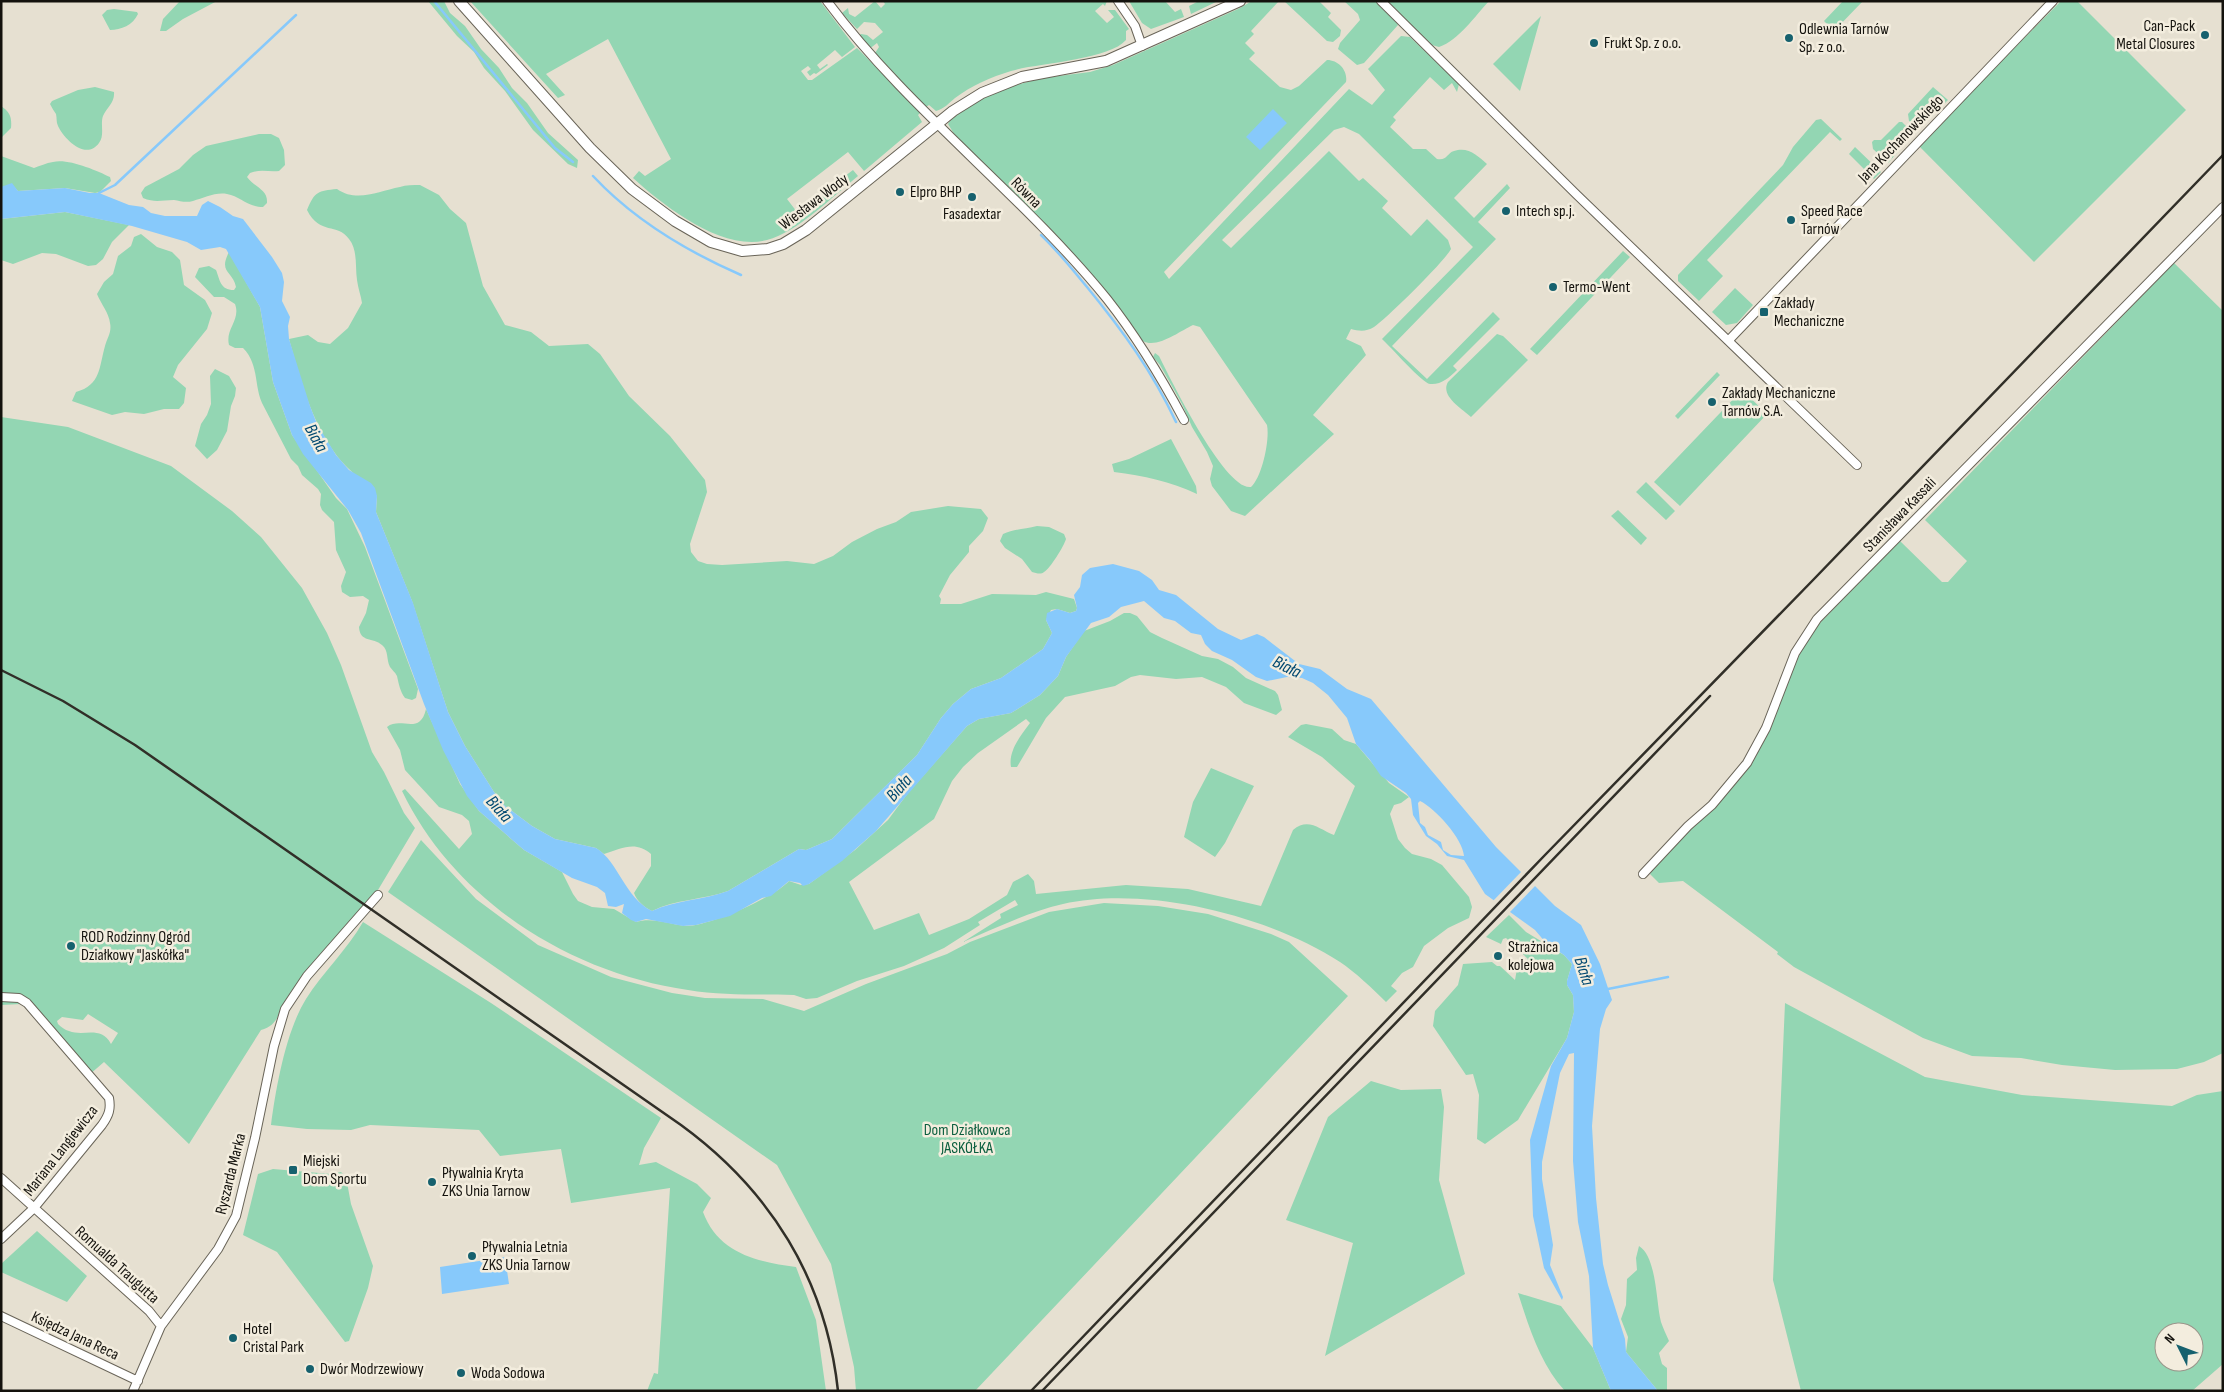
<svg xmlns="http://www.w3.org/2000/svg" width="2224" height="1392" viewBox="0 0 2224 1392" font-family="'Sofia Sans Condensed',sans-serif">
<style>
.green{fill:#93d6b3;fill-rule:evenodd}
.water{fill:#87c9fb;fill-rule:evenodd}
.pier{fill:#e6e0d1}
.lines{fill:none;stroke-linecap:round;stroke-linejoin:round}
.stream{stroke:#87c9fb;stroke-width:2.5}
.minor-casing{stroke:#696458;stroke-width:10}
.tertiary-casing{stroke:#696458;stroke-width:12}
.minor{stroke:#fff;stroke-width:8}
.tertiary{stroke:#fff;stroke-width:10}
.rail{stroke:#312f28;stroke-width:2.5}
.poi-dot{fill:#16616e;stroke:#f3edde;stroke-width:2}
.labels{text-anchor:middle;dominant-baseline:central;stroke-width:5;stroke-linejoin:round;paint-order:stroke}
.poi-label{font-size:16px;fill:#14120d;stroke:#f3edde;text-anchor:start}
.street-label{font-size:16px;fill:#14120d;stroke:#f3edde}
.park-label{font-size:16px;fill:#0a5e3e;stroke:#f3edde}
.water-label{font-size:18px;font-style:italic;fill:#024971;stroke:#f3edde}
</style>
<rect width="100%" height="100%" fill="#e6e0d1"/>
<path class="green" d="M180,1H217L183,19L166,31H160L163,19Z
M428,1H444L450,13L465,26L481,49L499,68L512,88L527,103L548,133L578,160L577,168L568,164L533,130L505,91L484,68L474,52L457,36Z
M470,1H820L855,47L842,57L835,50L817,65L820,69L827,64L828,65L816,74L814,73L810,76L807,72L811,69L808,66L801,71L808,80H812L857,48L921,112L918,115L922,122L864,171L848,152L787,199L797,212L853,170L858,176C833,196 798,232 767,240C722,252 664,206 633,178L639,171L645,176L671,159L608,39L546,74L565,95L558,98Z
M875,1L881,8L885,4L883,1H1107L1105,6L1103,4L1095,11L1107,23L1114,17L1108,10H1115L1129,29L1126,31V40C1109,60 1037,63 1011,71C991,77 971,86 955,98C949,103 944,109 936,111L929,105L926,107L919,102L874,57L875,53L879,47L877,43L868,50L857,37L861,34L867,35L873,40L883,32L875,23L864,22L857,29L842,13L848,8L849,14L855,17Z
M1129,1H1165L1175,12L1181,9L1184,17L1151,29L1142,23Z
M1199,1H1218L1191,14L1189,6Z
M1252,1H1279L1251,31L1254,34L1245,43L1255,53L1249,59L1280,87L1291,90L1299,86L1327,60C1339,60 1348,71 1346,82L1164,272L1169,279L1349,89L1372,105L1385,90L1368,69L1401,36L1410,37L1459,84L1457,92L1452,83L1444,90L1430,77L1393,117L1396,120L1390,127L1413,149H1426L1437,159C1447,161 1447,153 1454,151C1468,146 1478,156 1487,164L1454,198L1474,218L1507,184L1510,188L1478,222L1496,239L1392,346L1427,379L1493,312L1500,319L1453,366L1457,370C1449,378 1441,385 1430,384C1422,383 1390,346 1382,339L1473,247L1359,134L1344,127L1334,130L1222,240L1231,248L1329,151L1359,181L1363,178L1388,201L1382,208L1411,236L1427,219L1448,240L1451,249C1445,261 1386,319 1374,327C1366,332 1359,331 1351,329L1346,339L1361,346L1366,355L1313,415L1334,434L1245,516L1231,511L1212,486L1210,479L1213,466L1207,452L1192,427L1182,404L1160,365L1153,357L1155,353L1159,356C1170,378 1225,491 1251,487C1262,477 1270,440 1267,425L1200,327L1193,325C1180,331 1157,349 1143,341L956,137L948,124L952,118L976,102L1005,88L1043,78L1090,72L1113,65L1238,9Z
M1284,1H1319L1331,13L1328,17L1341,30L1340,36L1333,42L1327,41Z
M1344,1H1375L1396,21L1398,25L1364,63L1357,65L1338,49L1340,43L1360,20L1358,14Z
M1386,1H1489C1475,16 1459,40 1439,47L1432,45Z
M1843,1H1863L1834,31L1824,21Z
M2061,1H2077L2186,110L2034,262L1918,145Z
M114,9L137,12L138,14C133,25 121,30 110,30L102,15L107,10Z
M1541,16L1520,91L1493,64Z
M95,87L114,92C115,103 107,107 103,116C100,124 105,135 99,143C86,161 64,139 58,126C56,122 57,118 56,114C54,111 52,108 50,104L52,101L78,90Z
M1933,87L1948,100L1922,126L1917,127L1909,121L1908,114Z
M1,106C10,112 12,117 11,128L1,138Z
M1821,119L1842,139L1840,141L1830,132L1707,260L1723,276L1699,301L1678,281V275L1783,165L1793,147L1816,120Z
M1899,122H1902L1909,129L1911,137L1888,163L1873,149L1872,142L1874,140H1881Z
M259,134H271L279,138L284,150L285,165L279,171C268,172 260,169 250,173L247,177C255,188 268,189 267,203L263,207C247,207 240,196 227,194C215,192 204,198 193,201C186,203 180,201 174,200C162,200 155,203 143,198L141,193L145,187L179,169L193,155L206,146Z
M1855,147L1881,172L1874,179L1849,154Z
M1,156L34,168C40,166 46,163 53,162C67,158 96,170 110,177L111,181L100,192L95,193L65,188L18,191L15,188L1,187Z
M420,185L439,195L450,209L466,223L483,286L505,325L531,332L549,346L588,344L600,354L629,396L670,436L705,480L707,492L690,544L691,552L698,561L707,564L722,565L787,561L814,564L833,556L852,542L877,529L896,522L911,512L948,506L981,509L988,518L983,531L969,546V552L950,575L939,596L941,599L940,604H961L992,594L1036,595L1046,592L1074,599L1077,608L1076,611L1070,613L1057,609L1051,610L1046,620L1052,633L1043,649L1001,678L971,689L953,704L941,718L917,755L832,839L806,850L799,849L728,891C703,900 676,899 652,911C644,907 637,901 634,893L651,866V854C635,840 621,849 604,854L596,848L555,839L532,826L504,805L494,792L465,746L448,712L412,601L376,512L377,496C364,482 348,470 337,456C311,421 300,379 289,339L308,335L318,342L330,344L348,328L362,303C361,296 358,288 357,280C355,267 358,250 349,239C337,222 320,236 307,210C315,191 318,191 337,189C357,203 379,191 400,187C406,185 413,185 420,185Z
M65,212L129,225L112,242L103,259L96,265L88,266L56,254L42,253L13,264L1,260V219Z
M141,234L157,247L172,252L180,260L184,285L205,300L212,313L207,329L178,365L173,377L186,388L184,403L179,409H164L144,414L125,412L112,415L72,401L76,392C101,385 99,367 105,346C107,338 112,332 110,323C109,313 101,304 97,294L104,282L113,274L118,256L131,246L134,237Z
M1623,251L1630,257L1537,355L1530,349Z
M229,252L260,307L273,382L292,435L336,498L347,509L365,547L418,689L416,698L412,700L405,698C400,691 399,685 397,676C395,672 392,670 390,667C386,659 389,651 382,645C373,637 360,643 359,627L366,613L369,600L363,596L350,597L342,592L341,586L346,572L336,550L334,522L322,510L320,505L321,494L318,489L302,475L298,466L291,459L262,403C254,385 259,364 243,348H235L229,345C225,329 241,320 235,304L224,297H214L195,277L199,268L209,266L216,270C220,280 220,290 234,290L236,287C233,271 218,273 229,252Z
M2174,263L2223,311V1053L2204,1062L2177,1069L2115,1070L2062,1065L2021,1058L1972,1056L1923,1038L1794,967L1777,954L1778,952L1683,881L1659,883L1650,874L1652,870L1747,769L1770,728L1799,652L1808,635L1900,541L1942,582H1948L1967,561L1925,520Z
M1735,288L1753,305L1737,323L1726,325L1712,312Z
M1497,334L1503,336L1528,360L1471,417C1461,408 1440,396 1448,382Z
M215,369L229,376L236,388L235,396L231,406L227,431L217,450L207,459L195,446L201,424L207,415L211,404L210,376Z
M1717,372L1720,375L1678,419L1675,416Z
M1742,390L1767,414L1680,506L1654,482Z
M1,417L68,427L171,466L232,511L261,537L302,588L327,633L341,665L372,752L384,772L404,813L415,828L378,890L369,898L367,904L365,903L363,905L364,907C338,936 308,965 287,998C279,1011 278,1026 261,1030L189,1144L104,1062L89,1075L33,1010L21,1004L1,1005ZM88,1014L118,1033L111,1044C101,1025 84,1037 69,1031C65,1030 61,1027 58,1024L57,1021L62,1017L83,1020Z
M1171,439L1196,486L1197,494C1170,481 1144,476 1114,472L1112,464L1129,459Z
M1646,482L1675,511L1666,520L1636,492Z
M1618,510L1647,538L1641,545L1611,516Z
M1037,526L1049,527L1064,534L1066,539C1064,546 1050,569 1044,572C1041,575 1036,573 1032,572L1022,559L1005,548L1000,541L1003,534C1014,529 1025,529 1037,526Z
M1124,613H1130L1137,616L1150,632L1162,638L1202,656L1218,659L1233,667L1246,678L1275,691L1278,695L1282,710L1276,715L1244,703L1226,687L1202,677L1176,679L1140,675L1131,677L1115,686L1065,697L1046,718L1017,767H1011C1008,751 1021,735 1030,723L1026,719L978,753L963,767L952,781L934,819L849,882L874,930L919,913L929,935L969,919L1007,895L1013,882L1028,874L1034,881L1036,894L1126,885L1188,889L1261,906L1293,830C1308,817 1319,829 1334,835L1355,786L1322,757L1288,737L1301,725L1306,724L1332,729L1344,740L1356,744L1389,783L1409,797L1401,803L1394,805L1390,814L1398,839L1405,848L1412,854L1431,859L1442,865L1469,897L1472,907L1469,918L1448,928L1424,946L1413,967L1402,973L1391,986L1397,991L1386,1002C1373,989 1355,972 1340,962C1269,916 1147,885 1063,904C1028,912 996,928 963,942L1001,918L1000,914L1018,905L1015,900L978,922L980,925L944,948L904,966L857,981L817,998L806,999L794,995C759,994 723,996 688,990C570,973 455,901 402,791L405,789L459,849L472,834L469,821L462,815L439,807L405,770L400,750L387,727C401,716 420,736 426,709L460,784L479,811L524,850L562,872L573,894L578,901L592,907L614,909L636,922C652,917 669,924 685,926C707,927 775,897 789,881L801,885L809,884L855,850L888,820L908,793L967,726L979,719L1011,713L1040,695L1058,676L1066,657L1084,631L1110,621Z
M1211,768L1254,786L1225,843L1215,857L1184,837L1193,802Z
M421,840L476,899L538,945L611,977L672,993L705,998L763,999L804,1011L866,984L947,954L970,942L1049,912L1104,903L1158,906L1208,914L1271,934L1289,942L1348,996L975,1391H856L854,1367L831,1264L777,1165L388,892Z
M1509,915L1526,932L1564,955L1572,964L1567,981V985L1573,995L1574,1012L1567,1038L1518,1120L1485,1144L1477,1139L1479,1095L1473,1074L1466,1075L1433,1026L1435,1011L1458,985L1463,964L1492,962L1497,966H1500L1515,980L1517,969L1528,959L1506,938L1503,939L1501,944L1486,937Z
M363,922L491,1003L661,1118L644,1148L639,1165L656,1162L697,1184L711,1198L703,1212C718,1253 757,1262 796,1267L816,1320L826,1391H647L654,1373L658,1374L670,1188L571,1203L561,1149L500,1156L479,1130L370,1125L351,1130L307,1129L271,1125C276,1087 286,1031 306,999C323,972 347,950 363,922Z
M1785,1003L1925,1077L2022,1095L2172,1106L2197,1095L2223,1091V1364L2192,1391H1801L1773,1280ZM2164,1332H2194V1362H2164Z
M1371,1081L1401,1090L1441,1089L1444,1107L1439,1180L1465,1274L1325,1356L1353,1243L1286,1220L1328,1117Z
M273,1169L331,1174L341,1172L346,1177L351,1204L373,1266L368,1288L349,1341L345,1342L277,1252L243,1235L258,1174Z
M37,1231L87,1276L67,1302L1,1272V1264Z
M1639,1246C1657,1257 1656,1303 1661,1322C1663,1328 1666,1334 1669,1341L1659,1353L1662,1364L1667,1368V1391H1658L1626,1352L1628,1337L1621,1319L1626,1305L1627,1279L1637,1270L1636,1258Z
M1518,1293L1561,1306L1593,1348L1611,1391H1565C1540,1364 1529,1327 1518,1293Z"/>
<path class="water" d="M1273,109L1287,123L1260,150L1246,137Z
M12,183L18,191L65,188L90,193H99L129,205L143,207L151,213L165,216H197L202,205L208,201L220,207L233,216L243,219L272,257L282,273L284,282L282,301L290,317L288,326L289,339L310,406L317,424L336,455L349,470L371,483L375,488L377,496L376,512L413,603L448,712L465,746L494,792L504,805L532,826L555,839L596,848C619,862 624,897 652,911C676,900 703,900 728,891L799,849L806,850L832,839L917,755L941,718L953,704L971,689L1001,678L1043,649L1052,633L1046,620L1047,613L1057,609L1070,613L1076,611L1077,608L1074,595L1080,587L1082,575L1090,568L1113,564L1139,571L1152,580L1159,590L1176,595L1218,629L1241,640L1257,634L1264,637L1299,664L1320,669L1347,689L1371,699L1496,847L1555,906L1581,925L1600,964L1612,1000L1606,1009L1600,1029L1592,1126L1596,1198L1603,1264L1608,1285L1625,1339L1626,1352L1658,1391H1611L1593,1348L1589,1276L1578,1222L1573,1161L1574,1053L1569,1054L1560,1073L1542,1162V1179L1553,1245L1550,1265L1563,1297L1562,1300L1544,1268L1533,1216L1530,1140L1551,1066L1567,1038L1574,1012L1573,995L1567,985V981L1572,964L1564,955L1546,943L1535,930L1485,894L1464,860L1447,856L1437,844L1426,836L1413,815L1411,799L1406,793L1381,776L1370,760L1356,744L1347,718L1328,695L1313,683L1302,678L1287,677L1267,681L1256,677L1232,660L1212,651L1205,644L1201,635L1191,633L1175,621L1164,618L1144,601L1121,607L1109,617L1091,623L1066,657L1058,676L1040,695L1011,713L979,719L967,726L876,831L842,861L809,884L803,886L800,883L789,881L771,896L762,898L730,916L696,925L683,926L646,919L636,922L631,920L622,913L624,904L616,907L608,906L605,893L597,887L572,878L524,850L479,811L467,796L443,750L424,704L361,533L348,510L303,454L292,435L273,382L260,307L226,249L220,247L201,250L187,242L132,226L65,212L1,219V187ZM1420,801C1435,808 1463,839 1464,856L1451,855L1443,850L1441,842L1428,835L1425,827L1420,823L1418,803Z
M505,1257L509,1284L442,1294L440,1267Z"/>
<path class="pier" d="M1523,870L1537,884L1509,913L1491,903Z"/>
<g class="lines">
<path class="stream" d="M434,1L555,148L573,162
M593,176C634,220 686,251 741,275
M99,193L115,185L296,15
M1041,235C1058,251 1072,269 1087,287C1123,331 1152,371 1176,422
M1608,989L1668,977"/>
<g class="minor-casing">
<path id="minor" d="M827,1C909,111 1021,193 1107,299C1137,337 1161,377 1184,420
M1118,1L1135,26L1142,46
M1381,1L1577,195L1857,465
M1729,340L2053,1
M1643,874L1688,826L1712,805L1747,763L1766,728L1795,653L1817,619L2223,207
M1,997L19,998L27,1003L109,1098C111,1109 109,1115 102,1125L34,1208L1,1239
M1,1178L149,1311L161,1326
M1,1316L138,1381
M133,1391L161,1326L218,1249L236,1216L255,1138L274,1046L285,1009L307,976L378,895"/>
</g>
<g class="tertiary-casing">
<path id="tertiary" d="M459,1L590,148L632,189L675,221L711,242L742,251L768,249L783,244L806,230L953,111L982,93L1022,77L1106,61L1240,1"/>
</g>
<use href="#minor" class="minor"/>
<use href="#tertiary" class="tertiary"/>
<path class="rail" d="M1,670L63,701L135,745L681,1125C770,1190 826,1279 838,1391
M1031,1391L1545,855L1815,578L2223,155
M1042,1391L1710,696"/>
</g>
<g class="poi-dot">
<circle cx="2205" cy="35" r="5"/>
<circle cx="1789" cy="38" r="5"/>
<circle cx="1594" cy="43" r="5"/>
<circle cx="900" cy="192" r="5"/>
<circle cx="972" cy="197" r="5"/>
<circle cx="1506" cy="211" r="5"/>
<circle cx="1791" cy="220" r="5"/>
<circle cx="1553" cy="287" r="5"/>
<rect x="1759" y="307" width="10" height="10" rx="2.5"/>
<circle cx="1712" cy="402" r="5"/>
<circle cx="71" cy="946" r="5"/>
<circle cx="1498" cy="956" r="5"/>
<rect x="288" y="1165" width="10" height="10" rx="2.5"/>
<circle cx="432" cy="1182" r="5"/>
<circle cx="472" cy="1256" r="5"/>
<circle cx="233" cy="1338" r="5"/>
<circle cx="310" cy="1369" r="5"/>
<circle cx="461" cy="1373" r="5"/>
</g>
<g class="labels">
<g class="poi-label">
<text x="2195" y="26" text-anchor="end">Can-Pack<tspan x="2195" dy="18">Metal Closures</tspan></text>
<text x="1799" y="29">Odlewnia Tarnów<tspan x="1799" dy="18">Sp. z o.o.</tspan></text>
<text x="1604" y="43">Frukt Sp. z o.o.</text>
<text x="910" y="192">Elpro BHP</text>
<text x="1516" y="211">Intech sp.j.</text>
<text x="1801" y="211">Speed Race<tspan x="1801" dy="18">Tarnów</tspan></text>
<text x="972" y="214" text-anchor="middle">Fasadextar</text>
<text x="1563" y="287">Termo-Went</text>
<text x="1774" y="303">Zakłady<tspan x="1774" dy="18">Mechaniczne</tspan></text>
<text x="1722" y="393">Zakłady Mechaniczne<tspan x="1722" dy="18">Tarnów S.A.</tspan></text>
<text x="81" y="937">ROD Rodzinny Ogród<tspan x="81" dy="18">Działkowy "Jaskółka"</tspan></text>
<text x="1508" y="947">Strażnica<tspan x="1508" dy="18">kolejowa</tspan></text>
<text x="303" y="1161">Miejski<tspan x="303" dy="18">Dom Sportu</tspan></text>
<text x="442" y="1173">Pływalnia Kryta<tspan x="442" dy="18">ZKS Unia Tarnow</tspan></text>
<text x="482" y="1247">Pływalnia Letnia<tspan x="482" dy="18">ZKS Unia Tarnow</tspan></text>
<text x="243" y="1329">Hotel<tspan x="243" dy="18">Cristal Park</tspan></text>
<text x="320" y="1369">Dwór Modrzewiowy</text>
<text x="471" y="1373">Woda Sodowa</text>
</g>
<g class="street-label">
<text transform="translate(1901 139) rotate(-46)">Jana Kochanowskiego</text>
<text transform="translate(1026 193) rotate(45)">Równa</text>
<text transform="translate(814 202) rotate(-37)">Wiesława Wody</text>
<text transform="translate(1900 515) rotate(-46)">Stanisława Kassali</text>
<text transform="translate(61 1151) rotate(-52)">Mariana Langiewicza</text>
<text transform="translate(231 1174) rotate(-76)">Ryszarda Marka</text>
<text transform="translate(117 1265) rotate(42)">Romualda Traugutta</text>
<text transform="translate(75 1336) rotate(25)">Księdza Jana Reca</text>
</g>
<g class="park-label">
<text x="967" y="1130">Dom Działkowca<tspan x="967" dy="18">JASKÓŁKA</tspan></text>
</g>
<g class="water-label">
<text transform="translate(316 438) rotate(61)">Biała</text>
<text transform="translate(1287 667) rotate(26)">Biała</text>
<text transform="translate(899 788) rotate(-49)">Biała</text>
<text transform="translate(499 809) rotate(48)">Biała</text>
<text transform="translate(1584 971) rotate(72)">Biała</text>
</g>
</g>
<rect width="2224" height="1392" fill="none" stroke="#14120d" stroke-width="5"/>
<g transform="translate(2179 1347) rotate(312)"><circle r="24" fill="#f3edde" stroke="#9a958a"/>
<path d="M0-4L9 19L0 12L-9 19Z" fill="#16616e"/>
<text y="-8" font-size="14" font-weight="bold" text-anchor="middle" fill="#14120d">N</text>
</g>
</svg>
